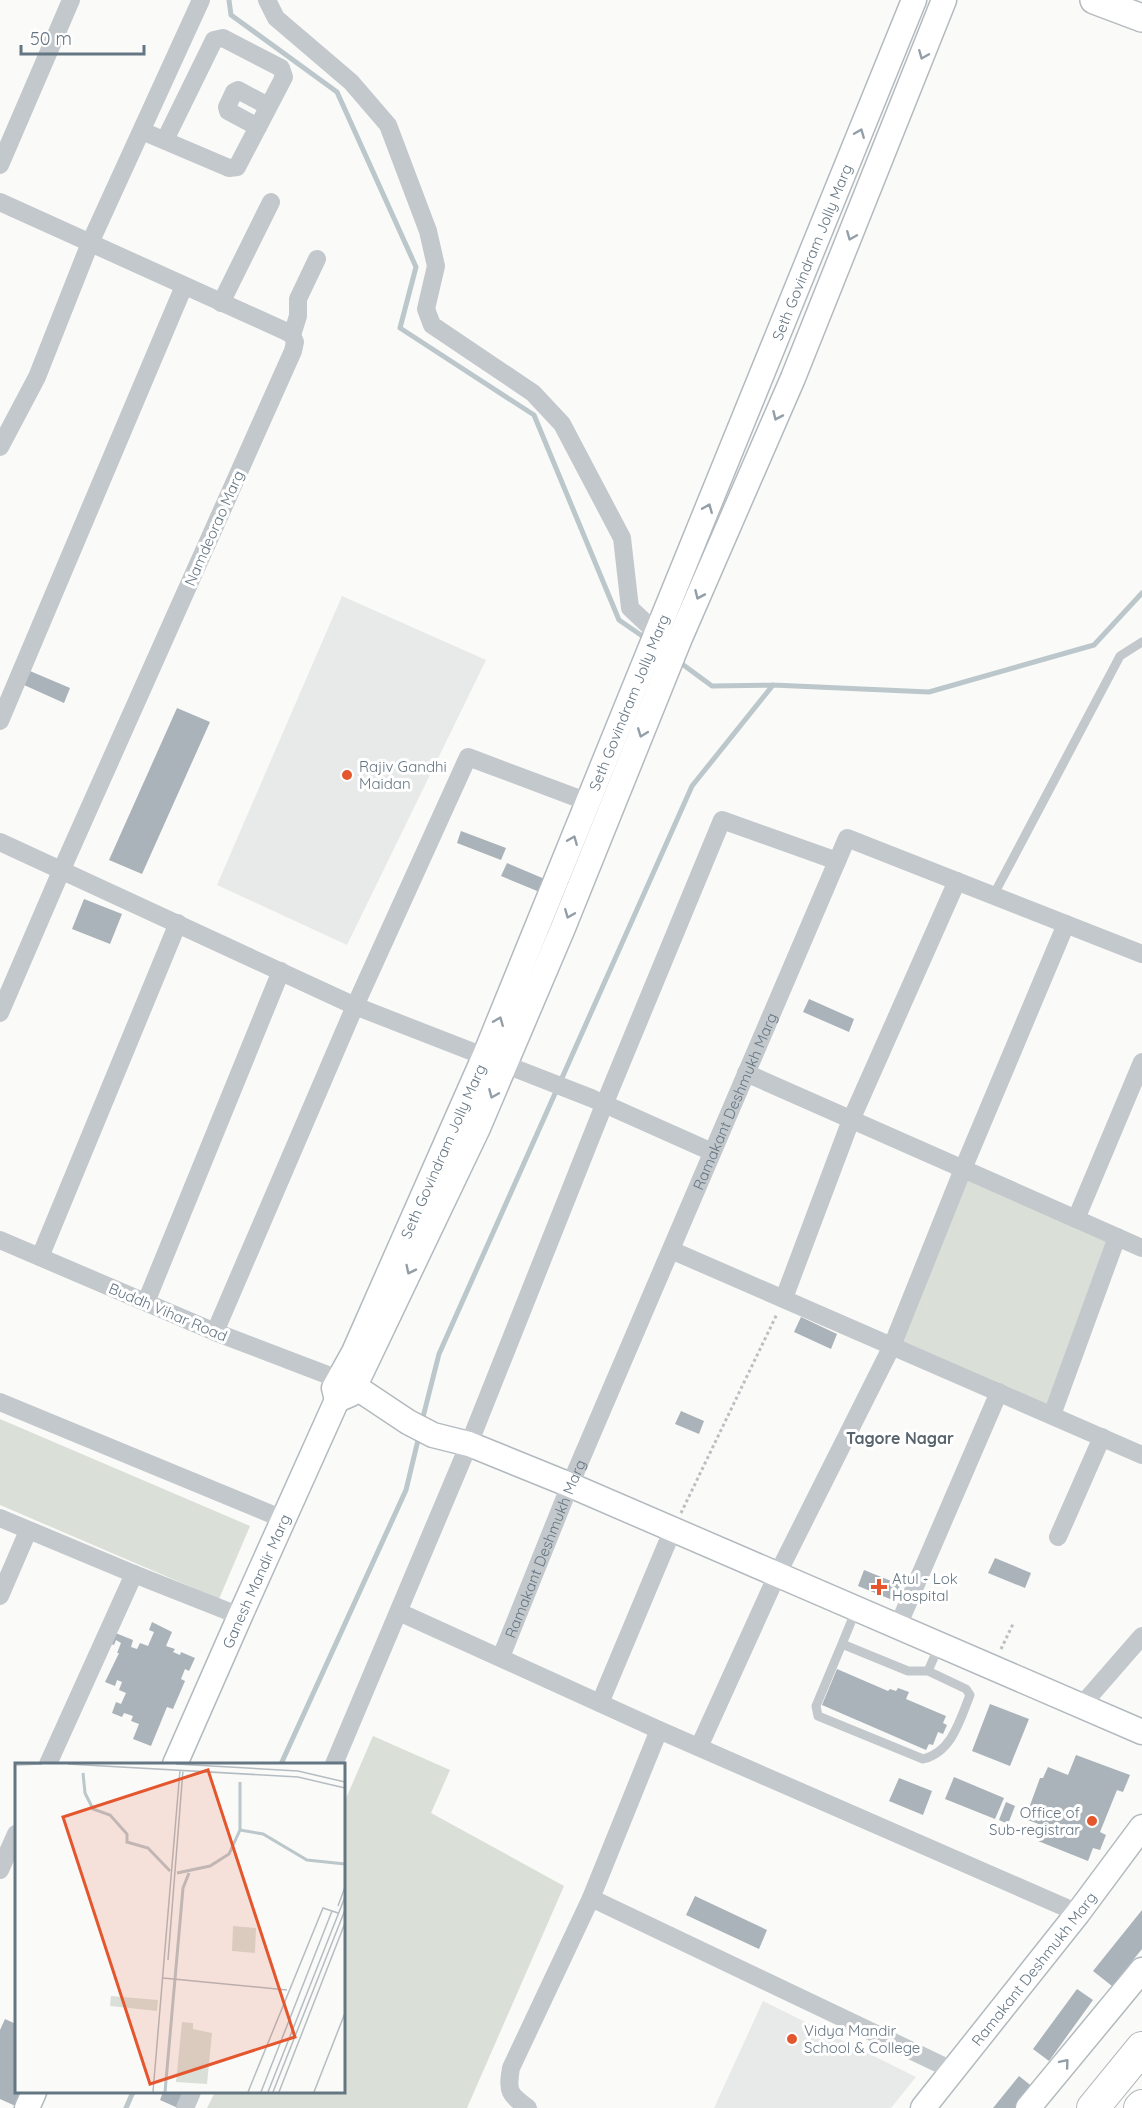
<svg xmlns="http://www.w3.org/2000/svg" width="1142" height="2108" viewBox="0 0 1142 2108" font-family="Quicksand,sans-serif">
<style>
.built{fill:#e8e9e9}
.green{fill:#dadfd7}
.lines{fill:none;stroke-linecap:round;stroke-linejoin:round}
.stream{stroke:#bbc7cb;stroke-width:5}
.building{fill:#aab3b9}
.secondary-casing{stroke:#b3babf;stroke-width:27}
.primary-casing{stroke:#b5babe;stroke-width:30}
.highway-casing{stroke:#b4b9bd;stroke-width:34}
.path{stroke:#bbbfc2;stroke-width:3;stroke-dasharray:3 3;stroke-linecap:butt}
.lane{stroke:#c3c8cc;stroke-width:9}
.street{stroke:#c3c8cc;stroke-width:18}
.secondary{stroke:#fff;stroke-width:24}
.primary{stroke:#fff;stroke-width:27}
.highway{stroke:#fff;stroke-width:32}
.oneway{stroke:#939fa8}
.poi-dot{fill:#e4572e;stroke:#fff;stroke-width:2}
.labels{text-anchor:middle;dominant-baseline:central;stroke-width:6;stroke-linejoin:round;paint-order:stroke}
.street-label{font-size:15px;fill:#657683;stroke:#fff}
.poi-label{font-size:15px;fill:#657683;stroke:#fff;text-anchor:start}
.neighbourhood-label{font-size:16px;font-weight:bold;fill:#57646e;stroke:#fff}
.inset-river{fill:none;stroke:#bbc7cb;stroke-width:3}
.inset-road{fill:none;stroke:#b5bdc2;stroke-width:1.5}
.view{fill:#e4572e;fill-opacity:0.15;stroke:#e4572e;stroke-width:3}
.inset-edge{fill:none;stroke:#657683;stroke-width:3}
</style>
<rect width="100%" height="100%" fill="#fafaf8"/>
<path class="built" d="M342,596L486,660L347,945L217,885Z
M763,2001L916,2077L891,2108H714Z"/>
<path class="green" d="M963,1169L1117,1237L1052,1415L892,1346Z
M0,1419L250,1526L219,1599L0,1505Z
M373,1736L450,1770L431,1813L564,1886L467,2108H207L215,2092H344V1803Z"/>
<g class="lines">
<path class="stream" d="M229,0L231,15L337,92L416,267L400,328L534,415L619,620L648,640
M678,661L712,686L773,685L929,692L1094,645L1142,593
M422,1421L439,1354L692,786L773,685
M281,1764L406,1490L419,1436
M126,2108L133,2092"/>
</g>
<path class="building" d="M30,671L70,688L64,703L24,685Z
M177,708L210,722L142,874L109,860Z
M461,831L506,848L501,860L457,843Z
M507,863L547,880L542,893L501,876Z
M84,899L122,914L110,944L72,929Z
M809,999L854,1019L849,1032L803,1012Z
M801,1317L837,1334L831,1349L794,1332Z
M681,1411L704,1421L699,1434L675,1424Z
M995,1558L1031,1573L1025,1588L988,1573Z
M864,1570L901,1585L895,1601L858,1586Z
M152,1622L172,1632L166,1646L175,1649L173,1652L180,1655L181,1652L195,1658L189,1671L185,1669L181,1679L185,1681L173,1709L167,1707L151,1746L133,1739L139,1724L131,1721L133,1716L124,1713L122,1717L112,1713L116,1702L121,1704L126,1693L119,1690L122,1682L117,1680L115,1686L105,1682L119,1653H117L121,1643L116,1640L114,1645L108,1643L113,1632L133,1640L131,1647L137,1649L140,1643L148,1646L154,1632L149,1630Z
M837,1669L888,1691L890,1689L896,1691L898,1688L909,1692L906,1699L946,1716L943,1723L947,1725L943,1734L938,1732L933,1745L929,1744L926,1750L822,1705Z
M990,1704L1029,1719L1010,1766L972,1751Z
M1076,1755L1130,1775L1123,1792L1117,1790L1100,1832L1106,1835L1100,1850L1093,1848L1088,1861L1038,1841L1044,1826L1025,1819L1040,1778H1043L1048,1767L1068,1775Z
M954,1777L1004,1798L995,1819L945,1799Z
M899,1778L932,1791L923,1815L889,1801Z
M1006,1802L1015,1806L1008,1824L999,1820Z
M695,1896L767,1930L759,1949L686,1915Z
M1142,1910V1949L1112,1986L1093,1971Z
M1077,1989L1093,2000L1049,2061L1033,2049Z
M5,2019L16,2024V2092H27L20,2108L0,2099V2030Z
M1019,2076L1039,2092L1026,2108H993Z
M163,2092H187L178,2108L160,2100Z"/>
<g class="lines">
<g class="secondary-casing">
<g id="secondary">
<path d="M340,1380L354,1386L408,1422L433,1435L469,1444L570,1485L1142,1732"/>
<path d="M337,1400L351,1394L478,1128L563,928L680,638L793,378L944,0"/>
<path id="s2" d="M337,1400L334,1388L354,1352L485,1055L914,0"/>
<path id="s3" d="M175,1764L240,1616L337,1400"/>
<path d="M27,2108L34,2092"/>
<path id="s4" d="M923,2108L1078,1913L1142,1827"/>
<path d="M1028,2108L1142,1970"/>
</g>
</g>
<g class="primary-casing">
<path id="primary" d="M1094,0L1142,18"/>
</g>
<g class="highway-casing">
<path id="highway" d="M1093,2108L1142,2048
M1140,2108L1142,2106"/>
</g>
<path class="path" d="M681,1513L777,1314
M1001,1649L1013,1624"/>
<path class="lane" d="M993,896L1120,656L1142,642
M842,1644L908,1671H928L966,1689L970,1695C960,1720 952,1752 923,1759L818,1716L816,1706Z
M842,1644L856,1610
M928,1671L939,1646"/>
<g class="street">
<path d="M267,0L276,18L351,82L388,125L428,231L436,266L426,309L432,325L533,393L562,424L622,538L630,608L664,640"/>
<path d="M258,127L228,111L227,107L234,92L238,90L268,106"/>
<path d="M142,131L229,168L237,167L284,77L281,68L223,38L214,40L165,140"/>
<path d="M0,165L71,0"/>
<path d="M0,202L285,331L292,335L295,342L293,351L62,869L0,1013"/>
<path d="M221,303L271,202"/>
<path d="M292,335L298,316V299L317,259"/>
<path d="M0,447L37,377L90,243L201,0"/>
<path d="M0,721L184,286"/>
<path d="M0,842L355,1006L591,1098L712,1152"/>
<path d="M746,1073L1142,1248"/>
<path d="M1076,1219L1142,1062"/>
<path d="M0,1240L215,1332L338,1379"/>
<path d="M671,1250L1142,1455"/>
<path d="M40,1257L178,923"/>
<path d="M784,1298L851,1120L957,881"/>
<path d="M146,1302L281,971"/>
<path d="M215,1332L355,1006L468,757L588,802"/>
<path d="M0,1402L283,1519"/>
<path d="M1052,1415L1117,1237"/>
<path d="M0,1518L134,1574L240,1616"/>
<path d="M1058,1537L1102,1437"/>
<path d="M0,1596L28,1531"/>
<path d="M399,1612L659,1730L1078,1913"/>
<path d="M898,1626L999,1392"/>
<path id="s1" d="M501,1657L570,1485L847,838L1142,954"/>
<path d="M600,1703L673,1529"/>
<path d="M1081,1706L1142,1636"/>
<path d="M699,1747L777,1575L892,1346L963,1169L1066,924"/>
<path d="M48,1764L134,1574"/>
<path d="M334,1764L469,1444L604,1105L722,820L837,861"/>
<path d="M0,1870L16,1834"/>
<path d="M591,1898L954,2071"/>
<path d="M185,2108L192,2092"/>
<path d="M528,2108C509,2094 507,2092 511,2068L591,1898L659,1730"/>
</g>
<use href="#secondary" class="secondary"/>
<use href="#primary" class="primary"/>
<use href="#highway" class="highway"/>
</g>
<defs><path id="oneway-chevron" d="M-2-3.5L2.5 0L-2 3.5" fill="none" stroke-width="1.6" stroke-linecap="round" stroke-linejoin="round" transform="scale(1.5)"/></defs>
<g class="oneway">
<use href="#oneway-chevron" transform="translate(923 55) rotate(112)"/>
<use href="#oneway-chevron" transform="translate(860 133) rotate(-68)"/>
<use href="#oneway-chevron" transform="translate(851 236) rotate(112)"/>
<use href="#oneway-chevron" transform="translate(777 416) rotate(114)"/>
<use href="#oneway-chevron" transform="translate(708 508) rotate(-68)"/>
<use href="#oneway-chevron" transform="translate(699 595) rotate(114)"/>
<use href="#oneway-chevron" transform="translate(642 733) rotate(111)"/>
<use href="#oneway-chevron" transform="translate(573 840) rotate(-68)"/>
<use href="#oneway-chevron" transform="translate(569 914) rotate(112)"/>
<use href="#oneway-chevron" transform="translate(499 1021) rotate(-68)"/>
<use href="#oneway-chevron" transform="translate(493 1094) rotate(113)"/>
<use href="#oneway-chevron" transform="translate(410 1270) rotate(116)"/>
<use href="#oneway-chevron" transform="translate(1065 2063) rotate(-50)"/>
</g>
<g class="poi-dot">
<circle cx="347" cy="775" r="6"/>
<path d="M876 1578h6v6h6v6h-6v6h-6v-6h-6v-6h6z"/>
<circle cx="1092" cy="1821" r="6"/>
<circle cx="792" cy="2039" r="6"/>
</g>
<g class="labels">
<g class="street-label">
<text stroke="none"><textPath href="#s2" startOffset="1245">Seth Govindram Jolly Marg</textPath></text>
<text transform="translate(214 528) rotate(-66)">Namdeorao Marg</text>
<text stroke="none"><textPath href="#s2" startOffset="759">Seth Govindram Jolly Marg</textPath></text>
<text stroke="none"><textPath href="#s1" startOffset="603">Ramakant Deshmukh Marg</textPath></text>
<text stroke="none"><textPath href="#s2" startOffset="273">Seth Govindram Jolly Marg</textPath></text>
<text transform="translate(168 1312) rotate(23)">Buddh Vihar Road</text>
<text stroke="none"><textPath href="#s1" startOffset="117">Ramakant Deshmukh Marg</textPath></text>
<text stroke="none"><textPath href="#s3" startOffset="200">Ganesh Mandir Marg</textPath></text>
<text stroke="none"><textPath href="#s4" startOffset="178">Ramakant Deshmukh Marg</textPath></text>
</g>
<g class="poi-label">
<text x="359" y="766">Rajiv Gandhi<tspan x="359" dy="17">Maidan</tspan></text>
<text x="892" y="1578">Atul - Lok<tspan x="892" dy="17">Hospital</tspan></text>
<text x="1080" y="1812" text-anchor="end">Office of<tspan x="1080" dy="17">Sub-registrar</tspan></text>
<text x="804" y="2030">Vidya Mandir<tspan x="804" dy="17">School &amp; College</tspan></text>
</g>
<g class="neighbourhood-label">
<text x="900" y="1438">Tagore Nagar</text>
</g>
</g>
<g transform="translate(15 1763)">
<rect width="330" height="330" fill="#fafaf8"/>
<path d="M218,163L241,165L240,190L217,188ZM96,233L143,237L142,248L95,243ZM167,259L178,260V266L197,270L192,321L161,319Z" fill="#dadfd7"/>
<path class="inset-river" d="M68,10L70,30L78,46L95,52L112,71V79L133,85L155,108M225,19V67L248,71L292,97L330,101M162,110L195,103L214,91L225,67M150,329L168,125L174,110"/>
<path class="inset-road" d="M53,1L283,14L330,25M161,1L283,8L330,19M0,2L27,1M323,143L330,124M153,197L168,7M148,215L272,227M138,329L165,7M233,329L308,145L323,150M246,329L317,148M253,329L330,134M258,329L330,147M264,329L330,160M299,329L330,250"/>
<path class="view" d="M193,7L280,274L135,321L48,54Z"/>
<rect width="330" height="330" class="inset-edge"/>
</g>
<path d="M21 45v9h123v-9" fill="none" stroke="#657683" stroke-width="3"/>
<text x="30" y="45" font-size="18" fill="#657683" stroke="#ffffff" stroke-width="4.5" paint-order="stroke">50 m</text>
</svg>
